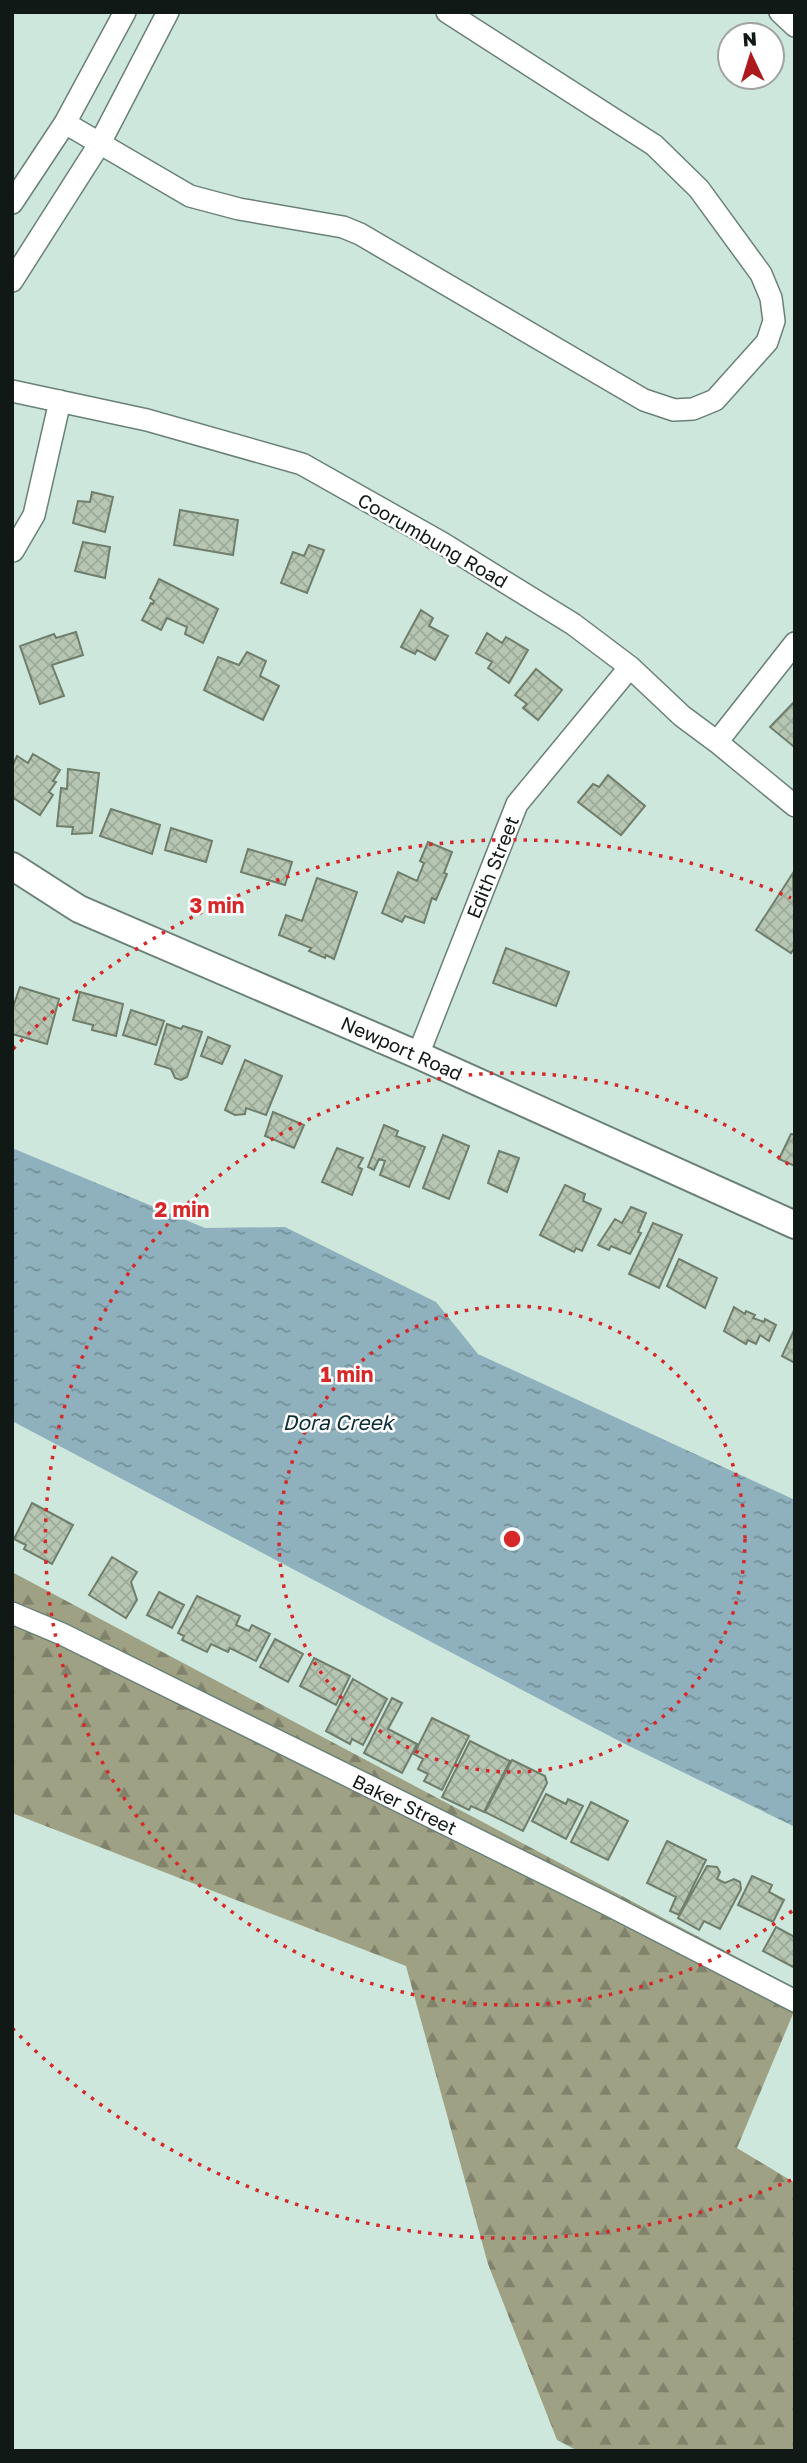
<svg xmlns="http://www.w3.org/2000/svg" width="807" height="2463" viewBox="0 0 807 2463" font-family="'Golos Text',sans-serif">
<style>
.forest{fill:url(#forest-firs)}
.water{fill:url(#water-ripples)}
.building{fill:url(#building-cross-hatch);stroke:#707e6c;stroke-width:2}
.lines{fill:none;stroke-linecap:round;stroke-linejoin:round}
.minor-casing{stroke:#6a8177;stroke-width:24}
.tertiary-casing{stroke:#6a8177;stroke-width:30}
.minor{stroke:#fff;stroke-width:21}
.tertiary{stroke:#fff;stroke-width:26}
.ring{fill:none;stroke:#d62828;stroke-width:3.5;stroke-dasharray:3.5 7}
.labels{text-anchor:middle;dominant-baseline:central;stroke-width:5;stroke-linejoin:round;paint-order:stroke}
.street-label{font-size:19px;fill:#101915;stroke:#fff}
.water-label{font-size:21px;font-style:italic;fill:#0c2e38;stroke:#fff}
.centre{fill:#d62828;stroke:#fff;stroke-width:3.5}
.ring-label{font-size:21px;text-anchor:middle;font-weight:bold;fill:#d62828;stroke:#fff;stroke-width:5;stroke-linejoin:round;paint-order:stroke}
</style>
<defs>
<pattern id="forest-firs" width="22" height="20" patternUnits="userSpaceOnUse" patternTransform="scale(1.75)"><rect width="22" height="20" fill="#9fa184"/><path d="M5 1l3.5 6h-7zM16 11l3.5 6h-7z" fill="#80826b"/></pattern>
<pattern id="water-ripples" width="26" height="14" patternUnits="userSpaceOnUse" patternTransform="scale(1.75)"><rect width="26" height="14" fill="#8fb1bd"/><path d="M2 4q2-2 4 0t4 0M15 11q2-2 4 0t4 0" fill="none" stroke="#738f98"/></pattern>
<pattern id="building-cross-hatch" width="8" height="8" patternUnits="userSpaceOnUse" patternTransform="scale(1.75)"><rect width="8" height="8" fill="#b7c6b3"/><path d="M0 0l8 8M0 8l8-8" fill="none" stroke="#9caa99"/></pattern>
</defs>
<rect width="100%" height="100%" fill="#cde7dc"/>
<path class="forest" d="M12,1572L795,1988V2009L737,2148L795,2183V2451H578L557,2440L488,2264L406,1966L12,1813Z"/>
<path class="water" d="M12,1148L205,1228L285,1227L436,1302L478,1354L795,1500V1827L621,1742L12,1421Z"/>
<path class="building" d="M92,492L113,497L105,532L73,523L78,501L90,502Z
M180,510L238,520L233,555L174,545Z
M83,542L110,547L105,578L75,571Z
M309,545L324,550L307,593L281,583L293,552L304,556Z
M159,579L218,609L203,643L185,634L187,627L167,618L161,630L142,620L151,603L153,604L154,601L150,598Z
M421,610L433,618L429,626L448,636L435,660L417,650L415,654L401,647Z
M76,632L83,655L52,665L64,696L40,704L20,646L54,634L56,638Z
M487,633L502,643L506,637L528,650L509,683L488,668L492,662L476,653Z
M247,652L266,661L260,676L279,686L263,720L204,690L218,657L239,665Z
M536,669L562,690L538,720L523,708L527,704L515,695Z
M795,701V744L793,746L770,727Z
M33,754L60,770L53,781L56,782L49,792L53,795L40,815L12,797V767L17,756L28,763Z
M68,769L99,773L92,833L72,834L73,827L57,826L61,788L67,789Z
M608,775L645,806L621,835L578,802L593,784L599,787Z
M111,809L160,825L152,854L100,836Z
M171,828L212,841L206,862L165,850Z
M428,842L452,852L444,873L447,874L436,900L432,898L424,923L405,916L402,922L382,913L398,872L417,881L424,863L420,861Z
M248,849L292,862L285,885L241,872Z
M793,873L795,947L791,953L756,930Z
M317,878L357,892L334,959L326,955L325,958L309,951L311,948L279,935L286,915L302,921Z
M506,948L569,972L556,1006L493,983Z
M20,987L59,999L47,1044L12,1034V1010Z
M80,992L123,1004L116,1036L92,1030L93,1025L73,1020Z
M131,1010L164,1021L156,1045L123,1035Z
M167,1024L181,1029L183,1026L202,1032L187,1077L181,1080L175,1078L171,1069L155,1064Z
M208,1037L230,1046L222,1064L201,1056Z
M245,1060L282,1076L266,1115L246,1108L245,1114L235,1115L225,1110Z
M273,1112L304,1125L294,1148L265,1136Z
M384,1125L398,1131L396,1136L425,1147L409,1187L380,1175L385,1161L379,1159L374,1170L368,1167Z
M791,1134L795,1135V1166L779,1159Z
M443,1135L469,1146L449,1199L423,1188Z
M337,1148L363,1158L358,1167L362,1169L352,1195L322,1182Z
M499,1151L519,1158L507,1192L488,1183Z
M565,1185L585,1194L583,1201L601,1209L582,1251L576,1248L574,1252L540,1235Z
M631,1207L646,1213L638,1232L641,1233L630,1254L611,1246L609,1250L598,1245L615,1219L622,1223Z
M653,1223L682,1235L659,1288L629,1274Z
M679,1259L717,1278L705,1308L667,1286Z
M734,1307L745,1314L746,1311L755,1315L753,1318L764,1322L765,1319L776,1325L769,1341L760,1335L756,1344L748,1340L746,1344L724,1331Z
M795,1328V1363L782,1356Z
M32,1503L73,1525L52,1564L24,1549L26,1545L14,1539Z
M112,1557L137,1572L131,1582L137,1600L126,1618L89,1595Z
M159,1592L184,1605L172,1628L147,1615Z
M197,1596L240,1616L236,1625L249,1631L252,1625L270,1634L256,1661L230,1648L228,1652L211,1644L207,1652L182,1640L184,1636L178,1633Z
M275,1639L303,1654L288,1682L260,1667Z
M314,1658L350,1676L336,1705L300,1686Z
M353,1679L387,1699L363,1745L352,1739L350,1744L326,1731Z
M392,1698L402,1703L388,1729L417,1744L402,1773L364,1753Z
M432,1718L469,1736L442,1790L424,1781L428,1774L418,1769L423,1759L414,1754Z
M470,1741L510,1761L484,1812L471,1806L469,1810L442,1797Z
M512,1760L545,1776L547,1783L523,1831L485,1812Z
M546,1794L566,1804L568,1799L583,1806L566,1839L532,1821Z
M591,1802L628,1821L608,1860L571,1842Z
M667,1841L706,1860L679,1915L670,1911L676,1897L647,1883Z
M707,1866L717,1867L720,1872L717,1879L725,1883L734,1879L740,1882L741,1889L720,1929L704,1921L699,1930L678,1918Z
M752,1876L772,1885L769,1892L784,1900L773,1922L738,1905Z
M776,1927L795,1937V1968L763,1951Z"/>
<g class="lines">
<g class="minor-casing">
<path id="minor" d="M780,12L795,26
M65,123L190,196L239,209L343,227L360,234L644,400L674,410L693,409L715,400L767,342L774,321L771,298L761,274L699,189L654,145L447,12
M12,203L65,123L125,12
M12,281L100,143L168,12
M12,391L147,420L302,464L442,543L573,624L630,667L682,716L717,742L795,806
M13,551L34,515L60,401
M717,742L795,643
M418,1055L517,804L630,667
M12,1613L62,1634L605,1903L795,2001"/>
</g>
<g class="tertiary-casing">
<path id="tertiary" d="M12,866L79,909L418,1055L795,1225"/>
</g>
<use href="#minor" class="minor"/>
<use href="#tertiary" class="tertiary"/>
</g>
<g class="ring">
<circle cx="512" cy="1539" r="233"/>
<path d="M792 1911A466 466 0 1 1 792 1167"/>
<path d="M791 2180A699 699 0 0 1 13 2029M13 1049A699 699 0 0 1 791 898"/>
</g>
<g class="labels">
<g class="street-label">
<text transform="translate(433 540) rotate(30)">Coorumbung Road</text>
<text transform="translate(492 867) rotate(-68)">Edith Street</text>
<text transform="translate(402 1048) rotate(24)">Newport Road</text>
<text transform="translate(405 1804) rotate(26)">Baker Street</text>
</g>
<g class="water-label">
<text x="338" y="1422">Dora Creek</text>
</g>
</g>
<circle cx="512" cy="1539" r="10" class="centre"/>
<g class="ring-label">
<text x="217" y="913">3 min</text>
<text x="182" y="1217">2 min</text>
<text x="347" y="1382">1 min</text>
</g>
<rect width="807" height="2463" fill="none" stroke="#101915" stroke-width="28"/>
<g transform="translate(751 56) rotate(356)"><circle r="33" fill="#ffffff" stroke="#9fa3a1" stroke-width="2"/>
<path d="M0-5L12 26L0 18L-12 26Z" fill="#ac1a1d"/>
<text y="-10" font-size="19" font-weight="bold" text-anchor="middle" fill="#101915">N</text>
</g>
</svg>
